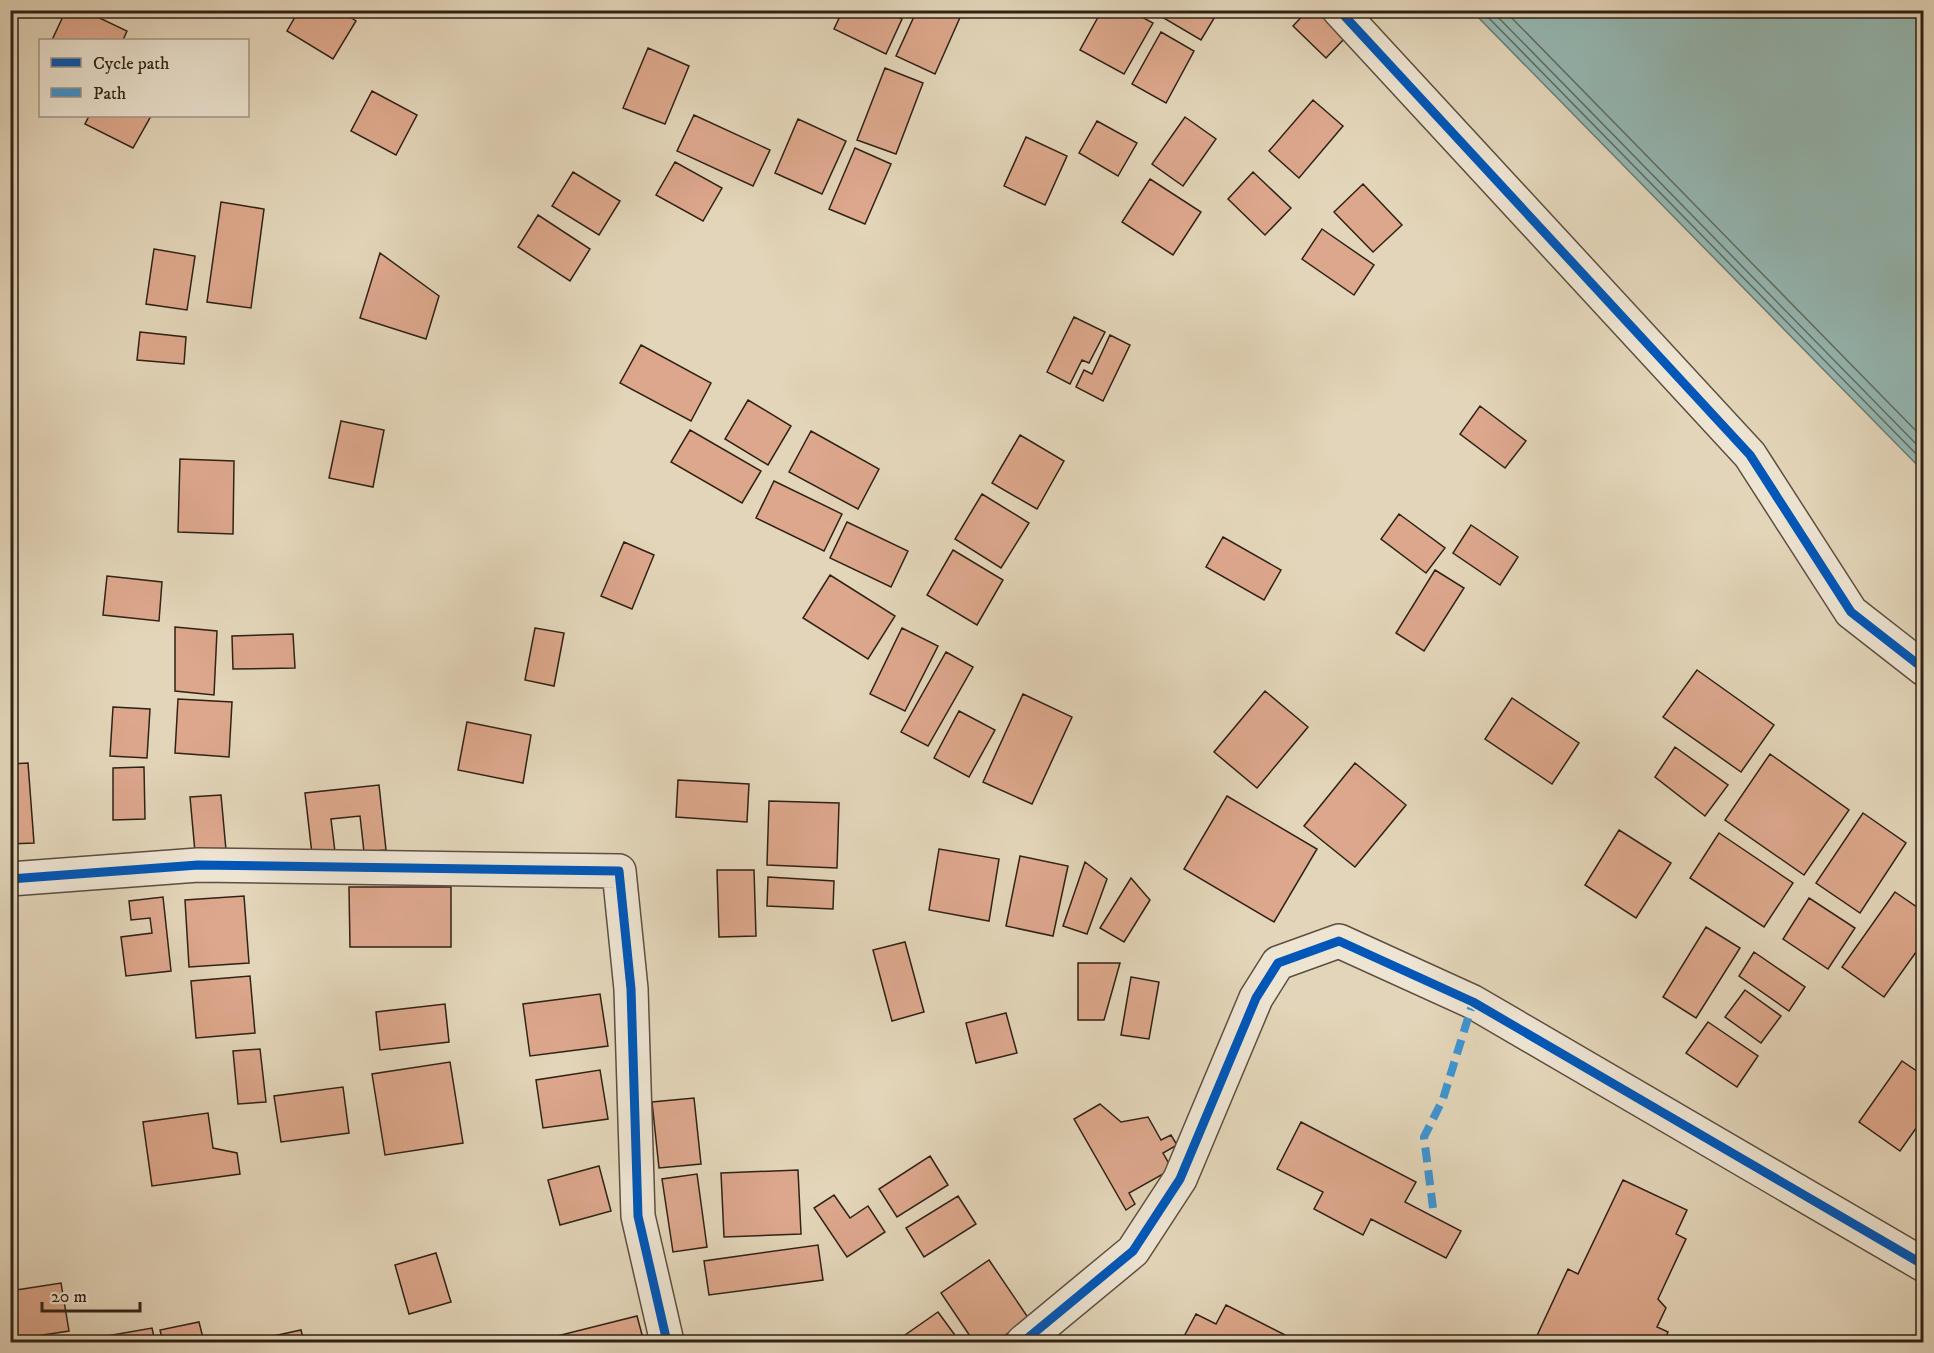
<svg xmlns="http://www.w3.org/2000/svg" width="1934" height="1353" viewBox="0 0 1934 1353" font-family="'IM FELL DW Pica',serif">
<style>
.water{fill:#95b8b3;stroke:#6d7c74;stroke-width:1.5}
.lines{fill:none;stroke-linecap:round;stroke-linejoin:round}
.shore{stroke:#626d64;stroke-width:1.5}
.building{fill:#dda78c;stroke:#302216;stroke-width:1.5}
.street-casing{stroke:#5d4f3f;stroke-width:36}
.street{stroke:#ede4d2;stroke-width:33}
.quiet{stroke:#3d95d4;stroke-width:8;stroke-dasharray:15 8;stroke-linecap:butt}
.cycleway-casing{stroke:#ede4d2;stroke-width:13}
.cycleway{stroke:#0057b8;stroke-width:9}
</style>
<rect width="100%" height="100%" fill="#e3d5b9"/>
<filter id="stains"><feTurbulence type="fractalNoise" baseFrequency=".00333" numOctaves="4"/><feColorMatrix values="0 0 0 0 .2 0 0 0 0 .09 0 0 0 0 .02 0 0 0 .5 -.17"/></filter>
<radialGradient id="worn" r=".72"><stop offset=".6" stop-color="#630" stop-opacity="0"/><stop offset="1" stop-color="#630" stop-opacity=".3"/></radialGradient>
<path class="water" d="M1472,11H1923V471Z"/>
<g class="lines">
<path class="shore" d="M1481,10L1924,462
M1491,10L1924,452
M1504,10L1924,439"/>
</g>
<path class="building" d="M66,10H83L127,31L123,40H52Z
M299,10H340L356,21L333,59L287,31Z
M843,10H885L902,19L886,54L834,29Z
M917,10H958L962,13L935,74L896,56Z
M1102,10H1129L1153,23L1124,74L1080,50Z
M1166,10H1219L1201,40L1162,17Z
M1308,10H1316L1345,38L1326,58L1293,26Z
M1161,32L1194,51L1166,103L1132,84Z
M648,48L689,66L665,124L623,108Z
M885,68L923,83L896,154L857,140Z
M372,91L417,115L396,155L351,131Z
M1313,100L1343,126L1299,178L1269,151Z
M694,115L770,150L753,186L677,151Z
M89,116H151L133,148L85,124Z
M1185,117L1216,139L1183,186L1152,164Z
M798,119L846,141L822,194L775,173Z
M1097,121L1137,143L1118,176L1079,153Z
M1026,137L1067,156L1045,205L1004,186Z
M855,148L891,164L865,224L829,209Z
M675,162L722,188L703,221L656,195Z
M573,172L620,201L599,235L552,206Z
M1253,172L1291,208L1265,235L1228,199Z
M1150,179L1201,212L1173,255L1122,222Z
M1363,184L1402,225L1373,252L1334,212Z
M221,202L264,209L251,308L207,302Z
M538,215L590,249L570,281L518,247Z
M1322,229L1374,265L1354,295L1302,259Z
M154,249L195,256L187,310L146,304Z
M380,253L439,296L426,339L360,318Z
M1074,317L1105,332L1089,363L1082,360L1070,384L1047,372Z
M140,332L186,337L184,364L137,360Z
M1110,335L1130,345L1103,401L1076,387L1084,370L1092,374Z
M641,345L711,383L691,421L620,383Z
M748,400L791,426L768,465L725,439Z
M1480,406L1526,441L1505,468L1460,434Z
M341,421L384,430L373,487L329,478Z
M690,430L761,471L742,503L671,462Z
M811,431L879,469L858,509L789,472Z
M1020,435L1064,461L1037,509L992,483Z
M180,459L234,461L233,534L178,532Z
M774,481L842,514L824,551L756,518Z
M982,494L1029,523L1001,568L955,539Z
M1399,514L1445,548L1426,573L1381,539Z
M847,522L908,551L891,587L830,558Z
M1471,525L1518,557L1500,585L1453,553Z
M1223,537L1281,570L1264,600L1206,567Z
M624,542L654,555L632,609L601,596Z
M953,550L1003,580L977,625L927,595Z
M1435,570L1464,588L1424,651L1396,633Z
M830,575L895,616L868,659L803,618Z
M107,576L162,582L159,621L103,615Z
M175,627L217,631L214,695L175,691Z
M535,628L564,633L554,686L525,680Z
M902,628L938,646L905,711L870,694Z
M293,634L295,668L233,669L232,636Z
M946,652L973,667L928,746L901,732Z
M1697,670L1774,725L1741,772L1663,717Z
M1265,691L1308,727L1257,788L1214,752Z
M1023,694L1072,717L1032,804L983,782Z
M1512,698L1579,743L1552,784L1485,739Z
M178,699L232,702L229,757L175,753Z
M113,707L150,709L147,758L110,756Z
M959,711L995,730L969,777L934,758Z
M467,722L531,735L523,783L458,770Z
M1675,747L1728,785L1705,816L1655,777Z
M1770,754L1849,810L1804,875L1725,820Z
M28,763L34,843L10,844V764Z
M1355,763L1406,805L1355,867L1304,826Z
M144,767L145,819L113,820V768Z
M678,780L749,784L747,822L676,817Z
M379,785L386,850L364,852L360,816L331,819L335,852L312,854L305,793Z
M221,795L226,850L195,852L190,797Z
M1227,796L1317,849L1274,922L1184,869Z
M769,801L839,803L837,868L767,865Z
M1863,813L1906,843L1860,913L1816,883Z
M1619,830L1671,863L1636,918L1585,885Z
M1719,833L1793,883L1764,927L1690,878Z
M939,849L999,859L989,921L929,910Z
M1020,856L1068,866L1053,936L1006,926Z
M1085,862L1107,879L1087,934L1063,926Z
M717,870H754L756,936L719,937Z
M768,877L834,881L833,909L767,906Z
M1131,878L1150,900L1124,942L1100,928Z
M349,887H451V947H350Z
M1895,892L1924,912V941L1884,997L1842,967Z
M244,896L249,963L189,967L185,900Z
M163,897L171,971L126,976L121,937L152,933L150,918L131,920L129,901Z
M1809,898L1855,928L1828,969L1783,939Z
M1706,927L1740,948L1696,1018L1663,997Z
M905,942L924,1012L892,1021L873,950Z
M1754,952L1805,987L1789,1011L1739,976Z
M1078,963H1120L1104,1020H1078Z
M250,976L255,1033L196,1038L191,981Z
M1131,977L1159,982L1149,1039L1121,1035Z
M1745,990L1781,1016L1761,1043L1725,1017Z
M600,994L608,1046L530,1056L523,1004Z
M445,1004L449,1042L380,1050L376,1012Z
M1006,1013L1017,1053L976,1063L966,1023Z
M1708,1022L1758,1056L1737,1087L1686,1053Z
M260,1049L266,1102L238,1104L233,1051Z
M1902,1061L1924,1076V1117L1900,1151L1859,1122Z
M450,1062L463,1143L385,1155L372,1074Z
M600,1070L608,1119L543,1128L536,1080Z
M343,1087L349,1133L281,1142L274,1096Z
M694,1098L701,1164L659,1168L652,1102Z
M1100,1104L1121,1122L1148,1117L1161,1140L1171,1135L1177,1145L1163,1153L1172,1169L1129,1193L1135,1204L1126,1210L1074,1119Z
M208,1113L213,1148L237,1153L240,1174L152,1186L143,1122Z
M1301,1122L1416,1182L1405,1202L1461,1231L1446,1258L1371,1219L1363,1235L1314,1209L1323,1192L1277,1169Z
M930,1156L948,1185L897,1217L879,1189Z
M599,1166L611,1211L560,1225L548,1180Z
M798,1170L801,1234L724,1237L721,1173Z
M697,1174L707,1247L673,1252L662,1179Z
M1623,1180L1687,1210L1676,1234L1686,1239L1658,1299L1666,1308L1657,1327L1668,1332L1664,1342H1534L1568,1269L1578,1274Z
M834,1195L850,1218L868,1206L885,1232L847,1257L814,1208Z
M958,1196L976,1224L924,1257L906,1228Z
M818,1245L823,1280L709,1295L704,1261Z
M436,1253L451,1302L409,1314L395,1265Z
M989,1260L1029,1319L995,1342H974L941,1293Z
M61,1283L69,1331L10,1340V1291Z
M1226,1305L1299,1342H1181L1196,1314L1216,1324Z
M938,1312L960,1342H895Z
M637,1316L644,1342H550L549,1338Z
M199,1322L204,1342H163L160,1330Z
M152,1328L155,1342H90V1339Z
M301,1330L304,1342H246Z"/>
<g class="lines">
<g class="street-casing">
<path id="street" d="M1339,10L1750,455L1851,612L1924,669
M10,879L198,865L619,871L631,989L638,1216L667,1342
M1023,1342L1133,1251L1180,1179L1256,998L1278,963L1339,941L1473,1002L1924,1265"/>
</g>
<use href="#street" class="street"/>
<path class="quiet" d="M1433,1208L1424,1137L1443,1099L1473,1002"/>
<g class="cycleway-casing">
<path id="cycleway" d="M1339,10L1750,455L1851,612L1924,669
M10,879L198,865L619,871L631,989L638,1216L667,1342
M1023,1342L1133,1251L1180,1179L1256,998L1278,963L1339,941L1473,1002L1924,1265"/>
</g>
<use href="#cycleway" class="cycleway"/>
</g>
<rect width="1934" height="1353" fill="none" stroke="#e3d5b9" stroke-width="36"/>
<rect x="12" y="12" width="1910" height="1329" fill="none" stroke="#302216" stroke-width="3"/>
<rect x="18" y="18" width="1898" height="1317" fill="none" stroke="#302216" stroke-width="1.5"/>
<rect x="39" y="39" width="210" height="78" fill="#ede4d2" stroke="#a19687" stroke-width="1.5"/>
<rect x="51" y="58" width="30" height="9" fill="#0057b8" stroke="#a19687" stroke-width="1.5"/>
<text x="93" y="69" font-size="18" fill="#302216">Cycle path</text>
<rect x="51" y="88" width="30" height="9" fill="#3d95d4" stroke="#a19687" stroke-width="1.5"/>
<text x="93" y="99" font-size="18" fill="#302216">Path</text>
<path d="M42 1302v9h98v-9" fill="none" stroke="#302216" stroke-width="3"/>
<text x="51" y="1302" font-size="18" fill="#302216" stroke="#ede4d2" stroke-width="4.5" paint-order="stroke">20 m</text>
<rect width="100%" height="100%" filter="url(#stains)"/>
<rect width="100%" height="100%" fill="url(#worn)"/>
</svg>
